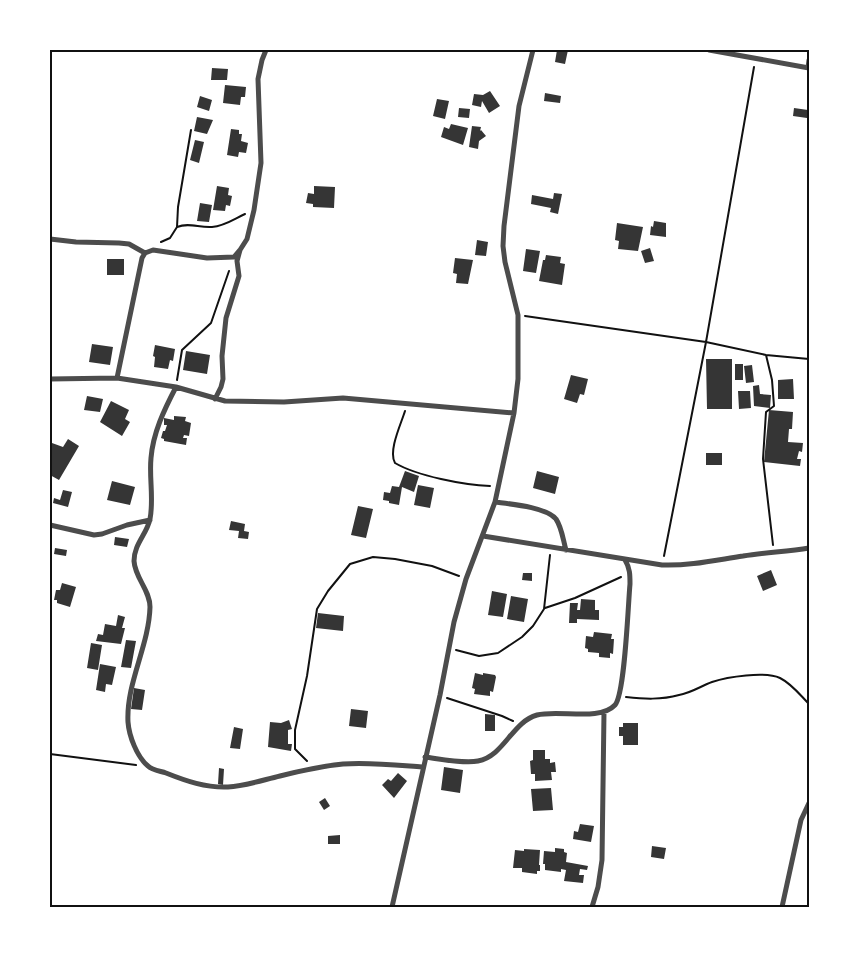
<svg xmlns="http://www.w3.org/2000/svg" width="859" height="957" viewBox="0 0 859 957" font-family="Merriweather,serif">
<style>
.building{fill:#353535}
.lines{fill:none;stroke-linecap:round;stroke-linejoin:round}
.path{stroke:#111;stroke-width:2}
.minor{stroke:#4c4c4c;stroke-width:5}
.neatline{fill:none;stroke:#111;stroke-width:2}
</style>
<rect width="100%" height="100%" fill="#fff"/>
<path class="building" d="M557,50H568L565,64L555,62Z
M212,68L228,69L227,80H211Z
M225,85L246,87L245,97H241L240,105L223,103Z
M490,91L500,106L489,113L482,101L481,107L472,105L474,94L483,95Z
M545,93L561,96L560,103L544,101Z
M200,96L212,100L209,111L197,107Z
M437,99L449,101L445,119L433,116Z
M459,108L470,109L469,118L458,117Z
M794,108L808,110L807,118L793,116Z
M197,117L213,120L207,134L194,131Z
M451,124L468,128L463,145L441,137L444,127L449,129Z
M472,126L481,127L480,131L481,130L486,136L479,141L478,149L469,147Z
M231,129L239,130V134H242L241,141L248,143L246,153L239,152L238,157L227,155Z
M195,140L204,142L199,163L190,160Z
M217,186L229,188L228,195L232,196L230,206L226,205L225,211L213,210Z
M314,186L335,187L334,208L313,207V204L306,203L308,193L314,194Z
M554,193L562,194L558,214L550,212L551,208L531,204L532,195L553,199Z
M200,203L212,205L209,222L197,221Z
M654,221L666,223V237L650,235L651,226L653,227Z
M617,223L643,227L638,251L618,249L619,241L615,240Z
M477,240L488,242L486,256L475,255Z
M650,248L654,261L645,263L641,251Z
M526,249L540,251L536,273L523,271Z
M546,255L561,257L560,263L565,264L562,285L539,281L543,260H545Z
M455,258L473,260L468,284L456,283L457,274L453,273Z
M107,259H124V275H107Z
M92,344L113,347L110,365L89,362Z
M155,345L175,349L173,361L170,360L168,369L154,367L155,357L153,356Z
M186,351L210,355L207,374L183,370Z
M706,359H732V409H707Z
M735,364H743V380H735Z
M752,365L754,382L746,383L744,366Z
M571,375L588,379L584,395L580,394L577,403L564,399Z
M793,379L794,399H778V380Z
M759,385L760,394L771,395L770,408L754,406L753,386Z
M738,391H750L751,408L739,409Z
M87,396L103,399L100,412L84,410Z
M111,401L129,410L125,419L130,422L122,436L100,422Z
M769,410L793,412L792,429H789L788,442L803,443L802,452L799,451L797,459H801L800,466L764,462Z
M174,416L186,417L185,421L191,423L189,436L184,435L183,438H187L186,445L164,441V439L161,438L163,431H165L167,425H164V418L174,420Z
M68,439L79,446L59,480L50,475V448L52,443L63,447Z
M706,453H722V465H706Z
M405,471L419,476L414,492L402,487L399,505L389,503V501L383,500L384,492L390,493L392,486L399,487Z
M537,471L559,477L555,494L533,488Z
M112,481L135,487L130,505L107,500Z
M418,485L434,488L430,508L414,505Z
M63,490L72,492L68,507L53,503L54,498L60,500Z
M358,506L373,509L366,538L351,535Z
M231,521L245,524L244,531L249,532L248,539L238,538L239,531L229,530Z
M115,537L129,539L127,547L114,545Z
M55,548L67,550L66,556L54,554Z
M771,570L777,585L763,591L757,576Z
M523,573H532V581L522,580Z
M62,583L76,587L70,607L57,603V600H54L56,590H60Z
M492,591L507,594L503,617L488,615Z
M511,596L528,599L524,622L507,619Z
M581,599L595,600V610H599V620L577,619V623H569L570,603H578L577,610H580Z
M318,613L344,616L343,631L316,628Z
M118,615L125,617L122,628H125L121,644L96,641L98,634L103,635L105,624L116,626Z
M594,632L612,634L611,639H614L613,654L610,653V658L599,657V653L588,652V649L585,648L586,636L593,637Z
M126,640L136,641L131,668L121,667Z
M91,643L102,645L98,670L87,668Z
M100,664L116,667L112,685L106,684L105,692L96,690Z
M475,673L483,675V673L495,675L496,677L493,692L490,691V696L474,694L475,689L472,688Z
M134,688L145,690L142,710L131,709Z
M351,709L368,711L366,728L349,726Z
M485,714L495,715V731H485Z
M289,720L292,729L288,730V744H292L291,751L268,747L270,722L281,723Z
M623,723H638V745H623V736H619V727H623Z
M234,727L243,729L240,749L230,748Z
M533,750H545V759H550V763L555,762L556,772H551L552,780L535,781V774H531L530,761L533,760Z
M444,767L463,770L460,793L441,790Z
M219,768L224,769L223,785L218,784Z
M398,773L407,781L394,798L382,785L388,779L391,781Z
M551,788L553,810L533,811L531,789Z
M325,798L330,806L324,810L319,802Z
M580,824L594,826L591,842L573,839L574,831L578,832Z
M340,835V844H328V836Z
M652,846L666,848L664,859L651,857Z
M555,848L564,849V852L567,853L566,862L588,866L587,870L580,869L579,875H584L583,883L564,881L566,870L561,869V872L545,870V864H543L544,851L555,852Z
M524,849L540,850L539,865H540V871H537V874L522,872V868H513L515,850L524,851Z"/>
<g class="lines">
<path class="path" d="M177,227C189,222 199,228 212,227C225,226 234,219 245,214
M161,242L170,238L177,227L178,207L191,130
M525,316L706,342L766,355L809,359
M766,355L772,380L774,406L766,412L763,459L773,545
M177,380L182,350L211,323L229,271
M405,411C401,424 388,451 395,463C417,476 464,485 490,486
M664,556L706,342L754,67
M545,608L575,598L621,577
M456,650L479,656L498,653L522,637L533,626L544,609L550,555
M626,697C644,699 661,700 679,695C691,693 701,686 712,682C727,677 765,671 780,678C792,684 800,695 809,704
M447,698L502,716L513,721
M50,754L136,765
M307,761L295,749V730L307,676L317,609L328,591L350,564L373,557L395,559L432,566L459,576"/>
<path class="minor" d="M709,50L809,68
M808,68L809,60
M50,239L76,242L119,243L129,244L145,253
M117,378L142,258L145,253L153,250L207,258L234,257L239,251
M50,379L117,378L176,387L225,401L284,402L343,398L514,413
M176,387C164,410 153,433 151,458C149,478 154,499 150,519C147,534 134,544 134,561C135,578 150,590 150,607C149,646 126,683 128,722C129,736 137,757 148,766C152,770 160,771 166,773C186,781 206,788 228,787C245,786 263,780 280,776C300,771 322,766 343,764C369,762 396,765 422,767
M215,399L221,387L223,379L222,356L226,318L239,276L237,261L240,250L247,239L254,210L261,163L258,79L262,60L266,50
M495,502C510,504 546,507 556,519C562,528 563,540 566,550
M50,525L94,535L102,534L127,525L150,520
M483,536L662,565C690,566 716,560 743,556C765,552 787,552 809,548
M425,757C440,759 464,764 478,761C504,756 512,722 537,715C559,709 599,722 615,705C625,694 628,605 630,584C630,575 630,568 625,560
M392,907L440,695L454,622L466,579L495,502L514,413L518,379V315L505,262L503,246L504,226L519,106L533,50
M592,907L598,887L602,860L604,712
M782,907L801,820L809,803"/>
</g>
<rect width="859" height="957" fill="none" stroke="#ffffff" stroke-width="102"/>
<rect x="51" y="51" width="757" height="855" class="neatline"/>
</svg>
